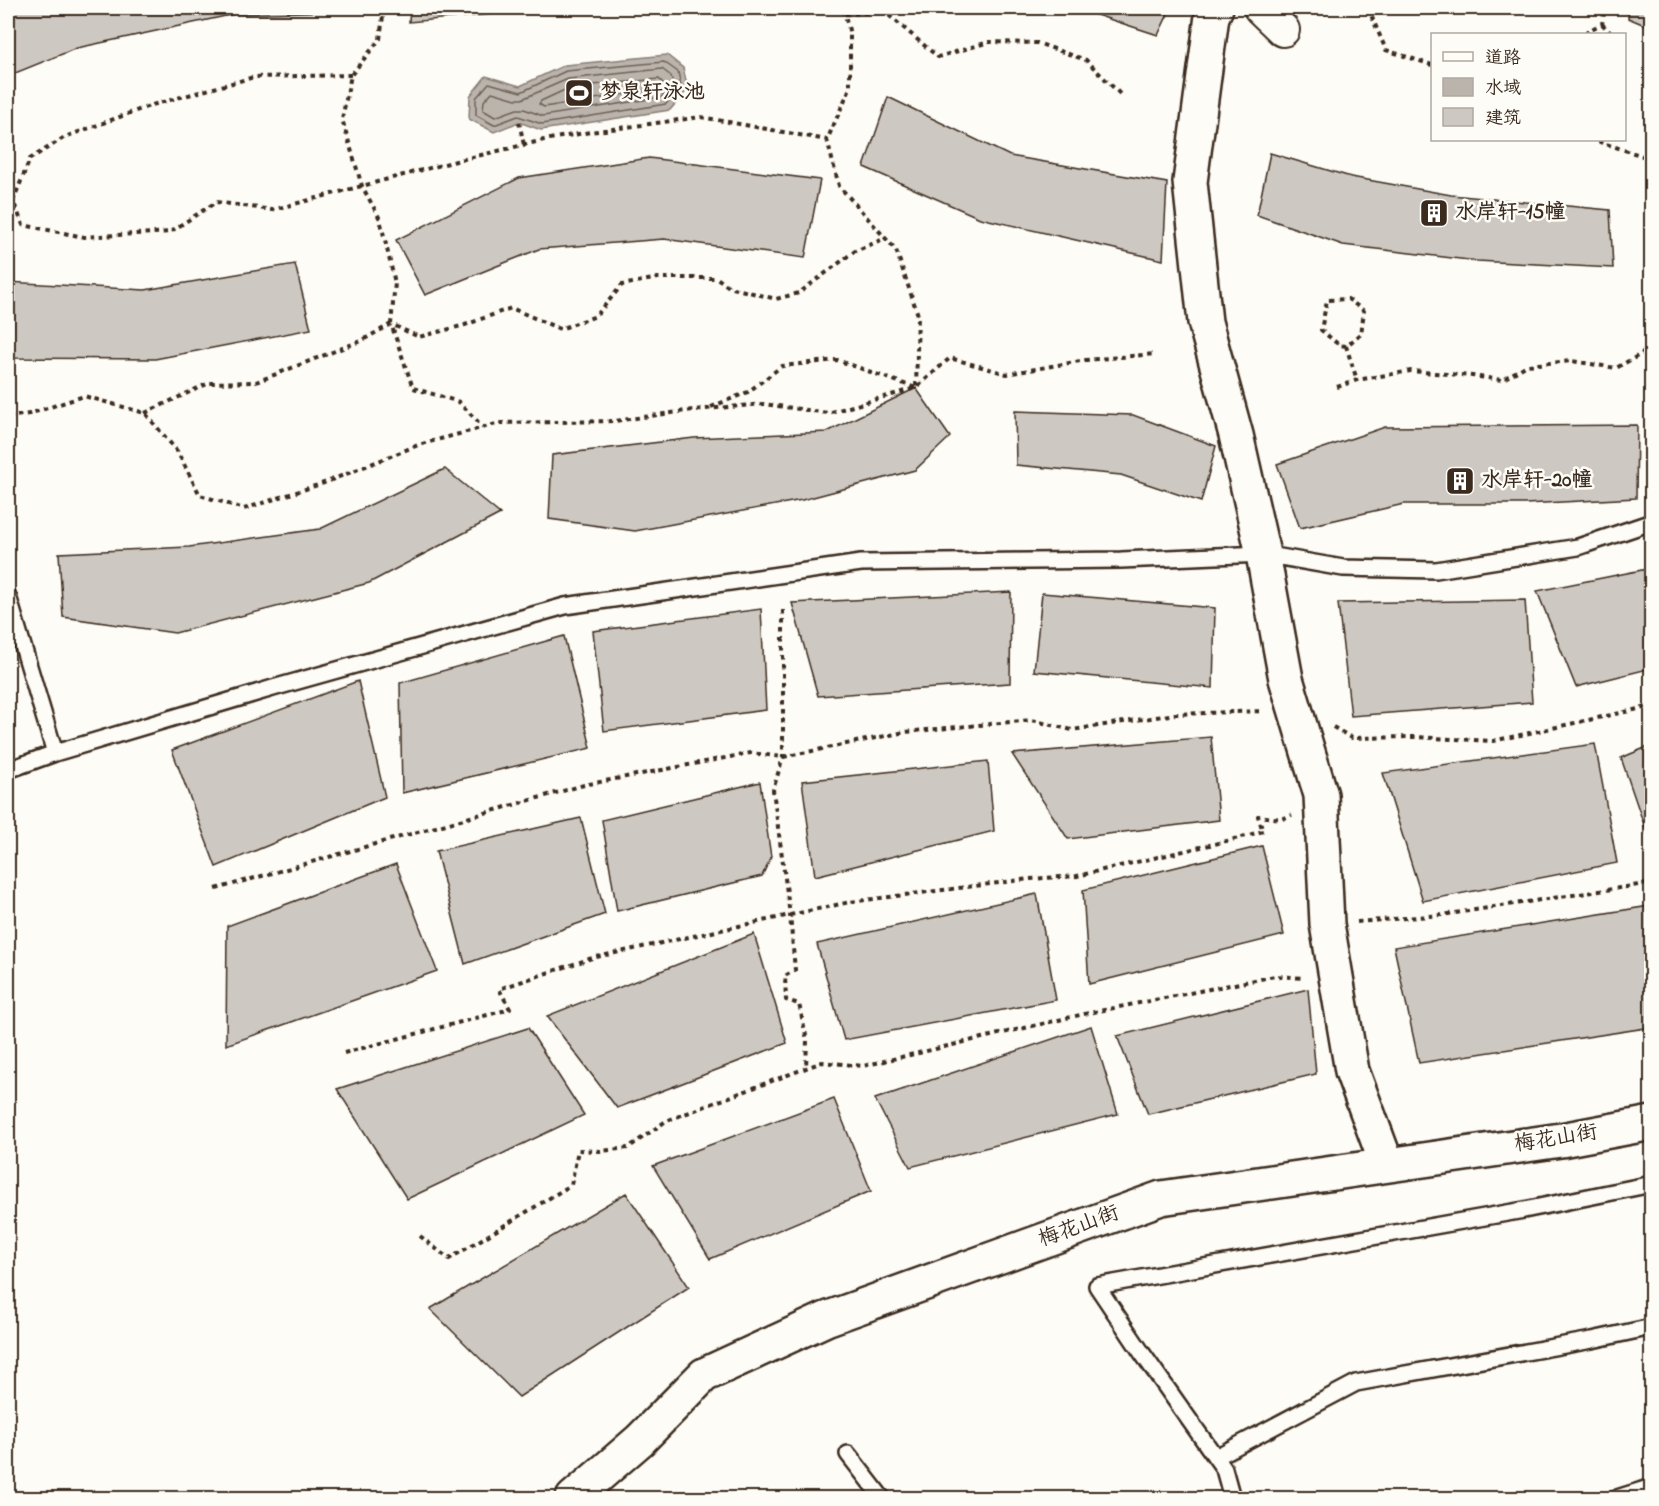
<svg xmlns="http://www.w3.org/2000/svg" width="1659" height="1506" viewBox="0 0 1659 1506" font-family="'Indie Flower','LXGW WenKai TC',sans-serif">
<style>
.water{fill:#bbb4ad;stroke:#887d74;stroke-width:1.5}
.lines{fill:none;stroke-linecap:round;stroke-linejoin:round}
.shore{stroke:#6e6157;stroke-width:1.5}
.building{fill:#cdc8c2;stroke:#3b2a1e;stroke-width:1.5}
.lane-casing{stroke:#3b2a1e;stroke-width:20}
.street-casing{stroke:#3b2a1e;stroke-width:36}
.secondary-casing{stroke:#3b2a1e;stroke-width:38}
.path{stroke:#3b2a1e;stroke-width:4;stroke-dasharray:4.5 4.5;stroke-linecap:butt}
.lane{stroke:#fdfcf7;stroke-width:15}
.street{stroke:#fdfcf7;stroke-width:32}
.secondary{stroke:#fdfcf7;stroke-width:33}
.labels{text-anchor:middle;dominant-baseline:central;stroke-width:5;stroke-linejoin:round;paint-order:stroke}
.poi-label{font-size:21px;font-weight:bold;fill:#3b2a1e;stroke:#fdfcf7;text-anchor:start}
.street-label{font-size:21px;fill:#3b2a1e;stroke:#fdfcf7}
</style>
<rect width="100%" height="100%" fill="#fdfcf7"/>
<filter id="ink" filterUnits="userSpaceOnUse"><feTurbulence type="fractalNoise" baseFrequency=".0167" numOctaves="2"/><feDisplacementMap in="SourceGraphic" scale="12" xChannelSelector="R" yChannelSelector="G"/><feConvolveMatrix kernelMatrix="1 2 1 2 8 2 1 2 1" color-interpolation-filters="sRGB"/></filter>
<g filter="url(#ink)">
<path class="water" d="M667,55L683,68L688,89L670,110L541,130L519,122L494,132L469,119L470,96L486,76L520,86L565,65Z"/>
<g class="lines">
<path class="shore" d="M664,62L678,72L681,87L666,104L542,124L518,116L494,125L476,115V98L489,83L521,92L566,71Z
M662,69L671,76L673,85L662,97L543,116L524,109H517L495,117L483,110L484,101L492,92L516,99H522L568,79Z
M659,79L663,83L657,89L544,107L539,104L541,101L571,87Z"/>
</g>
<path class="building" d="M8,8H338V11L235,14L77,48L8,76Z
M410,8H555L409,22Z
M1075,8H1171L1158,35Z
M1629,8H1652V28L1628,18Z
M888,97L1010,156L1167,183L1163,260L980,218L864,167Z
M1270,153L1351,177L1451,195L1610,210L1613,268L1477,261L1343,245L1257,215Z
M649,158L820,180L805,258L664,239L539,249L425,295L396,240L519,178Z
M295,264L311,329L155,359L8,358V282L145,290Z
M916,388L950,437L915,470L802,500L635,531L549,519L552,455L694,438L827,432Z
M1015,411L1133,415L1216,446L1201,502L1121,475L1016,465Z
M1637,425L1636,498L1525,504H1404L1300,528L1277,464L1385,427Z
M445,469L500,514L369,583L175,633L63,617L59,553L189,547L320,529Z
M1652,568V668L1576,687L1537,591Z
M1011,592L1010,683L818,696L792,603Z
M1042,593L1215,608L1213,688L1034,671Z
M1525,600L1532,702L1351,716L1338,603Z
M761,609L766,710L604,731L593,631Z
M564,636L591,748L402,793L400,683Z
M358,681L385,797L216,867L172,750Z
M1211,737L1219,820L1068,839L1012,754Z
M1595,744L1617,863L1423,901L1383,773Z
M1652,745V848L1621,758Z
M988,761L994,831L815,876L802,781Z
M760,782L771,857L762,876L617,911L602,820Z
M581,818L605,914L465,964L436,851Z
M1262,846L1284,935L1089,984L1083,890Z
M396,864L437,971L226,1045L227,926Z
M1037,894L1056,1000L844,1040L817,944Z
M1650,906L1652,1027L1419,1063L1394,947Z
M754,934L787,1043L617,1108L547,1016Z
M1308,989L1316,1074L1148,1114L1117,1036Z
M1091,1026L1118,1114L910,1167L875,1099Z
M528,1028L584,1115L407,1199L337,1089Z
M834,1099L871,1191L710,1259L653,1166Z
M626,1193L689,1287L519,1397L430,1309Z"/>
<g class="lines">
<g class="lane-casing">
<path id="lane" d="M8,596L55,753
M8,770L55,753L273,688L565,606L861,563L1121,560L1263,554L1343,568L1436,570L1578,547L1652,522
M848,1454L882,1498
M1216,1457L1356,1383L1592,1340L1652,1327
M1232,1498L1224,1469L1142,1353L1097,1286L1524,1210L1652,1184
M1617,1498L1652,1487"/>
</g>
<g class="street-casing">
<path id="street" d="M1260,8L1283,30"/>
</g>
<g class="secondary-casing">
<path id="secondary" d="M1216,8L1212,16L1190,182L1205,322L1236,435L1263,554L1286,679L1321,795L1327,924L1352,1071L1387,1165
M573,1498L640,1440L704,1375L826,1319L1161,1198L1561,1140L1652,1123"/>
</g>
<path class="path" d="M384,8L380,39L351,75L342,119L362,186L380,219L395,283L391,324L413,388L459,402L483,427
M1368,8L1386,50L1432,65
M845,14L885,12L938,57L989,42L1037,43L1086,60L1121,95
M1602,24L1612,34
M1587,34V31L1602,24L1605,8
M351,75L254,77L152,105L65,137L30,159L13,201L23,225L84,237L170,232L216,202L272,210L456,161L544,140L590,132L701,117L827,140
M519,122L524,145
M1600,140V142L1652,159
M1346,346L1339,345L1321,330L1327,300L1348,299L1364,311L1361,334L1346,346L1357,380
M1337,387L1357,380L1411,371L1472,376L1502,380L1527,365L1572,361L1616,368L1652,348
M711,407L748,392L782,366L837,360L916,388L950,358L1007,374L1086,360L1155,354
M145,413L209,383L256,382L363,340L391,324L419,337L465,325L511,308L560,329L596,316L622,285L658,278H717L729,287L776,299L799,293L855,251L886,238
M8,417L29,414L84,396L145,413L177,451L200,495L244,509L324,483L418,445L500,423L615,421L693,410L764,404L828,413L916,388L918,315L896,250L839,186L827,140L850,88V34L843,8
M783,610V757L773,790L790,915L795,970L785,976L786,1000L799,1004L807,1040L806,1068
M1333,727L1352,738L1414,737L1493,741L1652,706
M216,889L584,785L751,753L783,757L905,732L1032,720L1072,730L1176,714L1263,711
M1357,922L1442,915L1652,883
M344,1053L510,1009L499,989L592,958L850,902L1029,879L1077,876L1231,840L1263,831L1258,816L1282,819L1292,815
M420,1236L449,1259L571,1185L578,1150L600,1151L628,1148L666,1121L822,1062L863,1066L1084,1014L1275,976L1305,978"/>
<use href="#lane" class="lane"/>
<use href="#street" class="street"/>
<use href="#secondary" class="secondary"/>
</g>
</g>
<defs>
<g id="stadium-square" transform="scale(1.5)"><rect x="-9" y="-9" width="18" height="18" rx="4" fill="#3b2a1e" stroke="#fdfcf7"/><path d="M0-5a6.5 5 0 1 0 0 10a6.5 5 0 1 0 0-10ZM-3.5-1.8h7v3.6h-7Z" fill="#fff"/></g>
<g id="building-square" transform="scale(1.5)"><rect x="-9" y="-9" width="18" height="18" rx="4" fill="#3b2a1e" stroke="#fdfcf7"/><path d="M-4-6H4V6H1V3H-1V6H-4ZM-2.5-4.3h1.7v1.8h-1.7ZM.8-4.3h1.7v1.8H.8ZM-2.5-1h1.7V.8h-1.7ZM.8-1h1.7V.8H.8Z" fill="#fff"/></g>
</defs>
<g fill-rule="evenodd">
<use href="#stadium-square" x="579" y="93"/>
<use href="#building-square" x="1434" y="213"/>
<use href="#building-square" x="1460" y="481"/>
</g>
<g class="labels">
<g class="poi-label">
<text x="600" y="93">梦泉轩泳池</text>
<text x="1455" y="213">水岸轩-15幢</text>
<text x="1481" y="481">水岸轩-20幢</text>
</g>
<g class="street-label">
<text transform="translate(1556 1139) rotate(-9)">梅花山街</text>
<text transform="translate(1079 1227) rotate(-20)">梅花山街</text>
</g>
</g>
<rect width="1659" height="1506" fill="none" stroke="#fdfcf7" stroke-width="30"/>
<rect x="15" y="15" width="1629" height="1476" fill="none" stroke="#3b2a1e" stroke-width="2" filter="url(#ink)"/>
<rect x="1431" y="33" width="195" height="108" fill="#fdfcf7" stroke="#afa8a0" stroke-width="1.5"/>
<rect x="1443" y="52" width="30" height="9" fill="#fdfcf7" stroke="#afa8a0" stroke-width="1.5"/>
<text x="1485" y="63" font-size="18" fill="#3b2a1e">道路</text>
<rect x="1443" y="78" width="30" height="18" fill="#bbb4ad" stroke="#afa8a0" stroke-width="1.5"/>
<text x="1485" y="93" font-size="18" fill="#3b2a1e">水域</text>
<rect x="1443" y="108" width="30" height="18" fill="#cdc8c2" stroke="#afa8a0" stroke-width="1.5"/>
<text x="1485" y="123" font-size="18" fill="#3b2a1e">建筑</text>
</svg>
